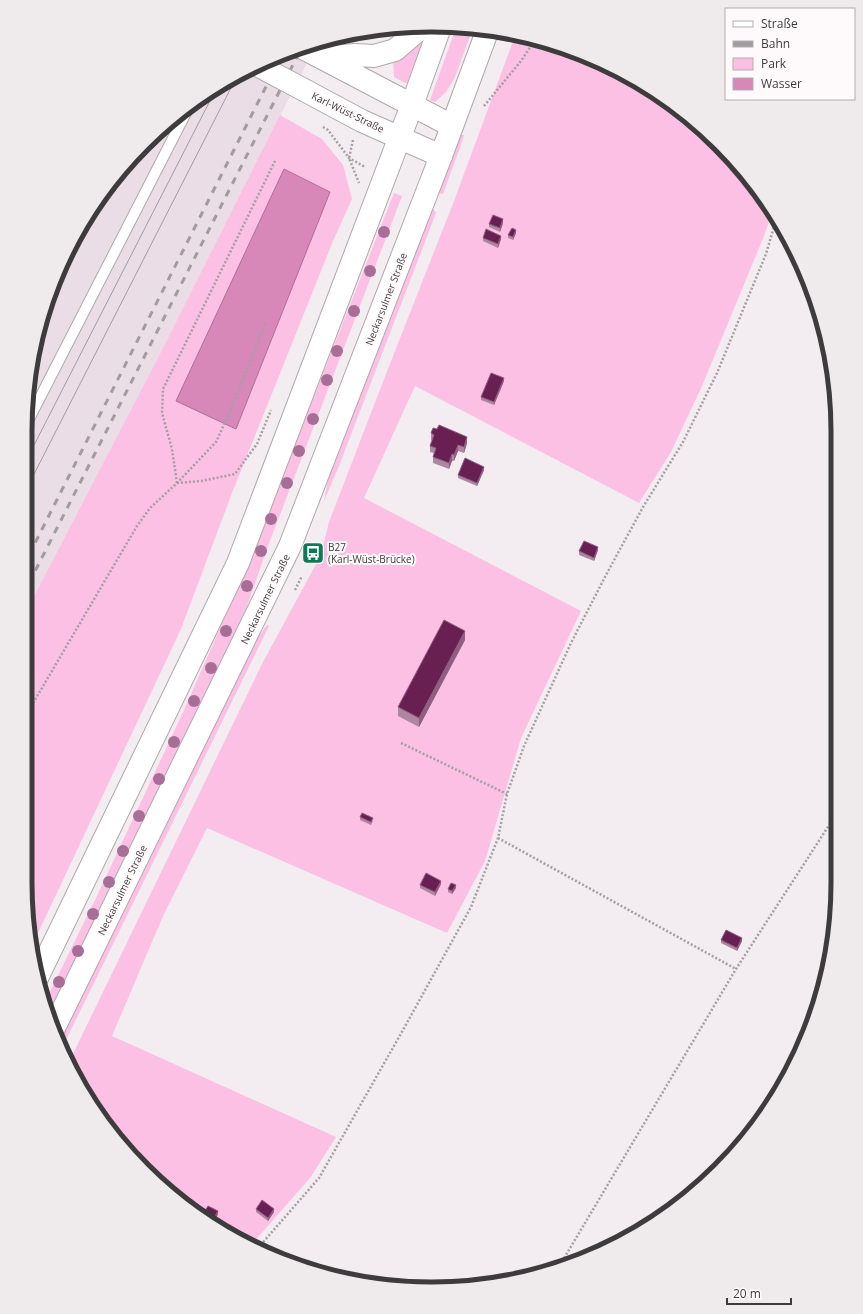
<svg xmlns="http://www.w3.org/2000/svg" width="863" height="1314" viewBox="0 0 863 1314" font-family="'Open Sans',sans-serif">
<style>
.built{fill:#ebdde5}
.green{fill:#fbc0e3}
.water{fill:#d887b9;stroke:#aa7094}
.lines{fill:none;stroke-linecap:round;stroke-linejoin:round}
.lane-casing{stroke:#afa8ac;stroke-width:12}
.primary-casing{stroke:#afa8ac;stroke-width:24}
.highway-casing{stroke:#afa8ac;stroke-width:24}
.path{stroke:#a49fa2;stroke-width:2.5;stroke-dasharray:2 2;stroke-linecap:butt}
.lane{stroke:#fff;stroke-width:10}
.primary{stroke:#fff;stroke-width:22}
.highway{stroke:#fff;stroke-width:22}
.tram{stroke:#a19c9f;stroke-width:1}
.rail{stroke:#a19c9f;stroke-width:3;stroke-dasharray:7 7;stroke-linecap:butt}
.primary-bridge-casing{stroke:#afa8ac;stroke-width:24;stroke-linecap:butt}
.primary-bridge{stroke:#fff;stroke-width:22}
.tree{fill:#a86e98}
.wall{fill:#ad86a0}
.shaded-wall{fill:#915d81}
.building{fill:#672051;stroke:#915d81}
.labels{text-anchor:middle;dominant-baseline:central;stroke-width:4;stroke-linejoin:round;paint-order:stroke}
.street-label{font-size:10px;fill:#3e3b3d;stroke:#fefafc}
.poi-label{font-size:10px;fill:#3e3b3d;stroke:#fefafc;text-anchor:start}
.rim{fill:none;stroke:#3e3b3d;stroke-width:5}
</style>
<rect width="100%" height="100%" fill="#f3ecf0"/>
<path class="built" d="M317,43L164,346L29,606V378L39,326L67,252L126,163L184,109L252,67Z"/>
<path class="green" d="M403,26L389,38L387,32L393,28Z
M456,28H473L455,77L446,92L435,102L430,100Z
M515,36L562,47L635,80L700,126L754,184L772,213L764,236L702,386L671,452L639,503L415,386L364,498L581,611L521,738L485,861L447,933L207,828L163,916L112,1036L336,1137L310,1178L252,1244L184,1205L144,1170L94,1109L70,1060L263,662L321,555L329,522L386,374L454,201Z
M425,37L407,83H405L394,77L393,56Z
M280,115L322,139L343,165L352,199L333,241L269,401L232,493L181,629L31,948L29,936V606L164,346Z
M461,135H464L463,139L443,194L438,193L459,136Z
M394,193L402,196L268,546L246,609L48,1015L44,1004L96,898L184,710L247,567Z
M433,209L435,211L436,213L339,466L324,501L328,479L431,210Z
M267,625L269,626L63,1046L60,1040L163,832L254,643Z"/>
<path class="water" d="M284,169L330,192L236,429L176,401Z"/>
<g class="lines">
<g class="lane-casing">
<path id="lane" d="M29,419L190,105"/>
</g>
<g class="primary-casing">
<path id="primary" d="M303,48L452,126
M323,58L355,55L374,56L395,50L423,26
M38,976L238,563L412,105
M54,1028L290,546L441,156L362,121L306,91"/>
</g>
<g class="highway-casing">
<path id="highway" d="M412,105L440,27
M441,156L488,29"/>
</g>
<path class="path" d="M484,106L521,61L535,40
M323,127L328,130L349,158L365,167
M353,140L349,158L359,183
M177,483L201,481L235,474L257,444L271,410
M177,483L172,449L162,413L163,389L275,161
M295,590L302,576
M29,710L137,526L150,508L177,483L216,442L229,414L266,322
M401,743L507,794
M498,838L736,969
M65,1050L68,1045
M258,1248L319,1178L403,1030L471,907L498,838L507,794L524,746L571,643L606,575L643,507L683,442L717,373L766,254L776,220
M560,1265L736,969L835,816"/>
<use href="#lane" class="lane"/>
<use href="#primary" class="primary"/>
<use href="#highway" class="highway"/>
<path class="tram" d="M29,455L216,89
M29,484L237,76"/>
<path class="rail" d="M29,555L282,55
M29,583L301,49"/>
<g class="primary-bridge-casing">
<path id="primary-bridge" d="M257,65L306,91"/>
</g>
<use href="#primary-bridge" class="primary-bridge"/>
</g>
<g class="tree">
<circle cx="384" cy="232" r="6"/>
<circle cx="370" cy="271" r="6"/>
<circle cx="354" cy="311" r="6"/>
<circle cx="337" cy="351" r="6"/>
<circle cx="327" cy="380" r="6"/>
<circle cx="313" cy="419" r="6"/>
<circle cx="299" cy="451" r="6"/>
<circle cx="287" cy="483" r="6"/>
<circle cx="271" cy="519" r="6"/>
<circle cx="261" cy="551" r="6"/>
<circle cx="247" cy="586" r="6"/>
<circle cx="226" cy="631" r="6"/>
<circle cx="211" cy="668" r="6"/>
<circle cx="194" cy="701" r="6"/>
<circle cx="174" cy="742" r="6"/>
<circle cx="159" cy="779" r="6"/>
<circle cx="139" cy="816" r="6"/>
<circle cx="123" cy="851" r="6"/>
<circle cx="109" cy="882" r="6"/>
<circle cx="93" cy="914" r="6"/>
<circle cx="78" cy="951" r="6"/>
<circle cx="59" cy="982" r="6"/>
</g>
<path class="wall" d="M503,223L500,232L489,227V224Z
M516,233L513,240L508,238V235Z
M483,238L501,239L498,248L483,241Z
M504,381L494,405L481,400V397Z
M431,433L467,443L464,453L458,451L454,461H452L449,469L433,463V457L434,453L430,452V446L432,440H431Z
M484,470L477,486L458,478V475Z
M598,550L594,561L579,555V551Z
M465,640L419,727L398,716V707Z
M360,817L373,821L371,825L360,820Z
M441,884L435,896L420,888V885Z
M456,888L452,894L448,892V889Z
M721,940L742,941L737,951L721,943Z
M256,1209L274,1212L268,1221L256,1212Z
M203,1214H218L214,1222L203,1216Z"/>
<path class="shaded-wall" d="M503,219V223L500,232V228Z
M516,230V233L513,240V237Z
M501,236V239L498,248V244Z
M504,378V381L494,405V402Z
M467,437V443L464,453V447Z
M458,445V451L454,461V455Z
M452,454V461L449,469V463Z
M484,467V470L477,486V483Z
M598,547V550L594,561V558Z
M465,631V640L419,727V718Z
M441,881V884L435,896V892Z
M456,885V888L452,894V891Z
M742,938V941L737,951V948Z
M274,1209V1212L268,1221V1218Z
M218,1211V1214L214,1222L213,1220Z"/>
<path class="building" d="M493,215L503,219L500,228L489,224Z
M512,228L516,230L513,237L508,235Z
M486,229L501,236L498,244L483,238Z
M491,373L504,378L494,402L481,397Z
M439,425L467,437L464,447L458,445L454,455L452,454L449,463L433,457L436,448L430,446L434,435L431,433L433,428L437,429Z
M465,458L484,467L477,483L458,475Z
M584,541L598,547L594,558L579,551Z
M444,620L465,631L419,718L398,707Z
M362,813L373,818L371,822L360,817Z
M426,873L441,881L435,892L420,885Z
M451,883L456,885L452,891L448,889Z
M726,930L742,938L737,948L721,940Z
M262,1200L274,1209L268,1218L256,1209Z
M208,1206L218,1211L213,1220L203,1214Z"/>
<defs>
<g id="bus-square" transform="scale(1.15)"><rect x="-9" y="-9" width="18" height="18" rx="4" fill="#0e7a55" stroke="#fefafc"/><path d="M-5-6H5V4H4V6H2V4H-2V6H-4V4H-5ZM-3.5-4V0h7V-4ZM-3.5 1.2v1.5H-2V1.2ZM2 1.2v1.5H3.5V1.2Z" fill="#fff"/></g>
</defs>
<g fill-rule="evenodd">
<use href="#bus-square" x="313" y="553"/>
</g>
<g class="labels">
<g class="street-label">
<text transform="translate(348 112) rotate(26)">Karl-Wüst-Straße</text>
<text transform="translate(386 299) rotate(-69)">Neckarsulmer Straße</text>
<text transform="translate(265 599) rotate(-64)">Neckarsulmer Straße</text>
<text transform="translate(122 890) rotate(-64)">Neckarsulmer Straße</text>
</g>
<g class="poi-label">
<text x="328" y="547">B27<tspan x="328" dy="12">(Karl-Wüst-Brücke)</tspan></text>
</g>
</g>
<path d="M0 0H863V1314H0ZM431 32H432A399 399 0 0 1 831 431V883A399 399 0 0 1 432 1282H431A399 399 0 0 1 32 883V431A399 399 0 0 1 431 32Z" fill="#efebed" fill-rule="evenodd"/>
<path class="rim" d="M431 32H432A399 399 0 0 1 831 431V883A399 399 0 0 1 432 1282H431A399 399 0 0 1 32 883V431A399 399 0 0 1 431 32Z"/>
<rect x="725" y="8" width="130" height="92" fill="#fefafc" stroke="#b1aeb0"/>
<rect x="733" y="21" width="20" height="6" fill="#ffffff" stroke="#b1aeb0"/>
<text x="761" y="28" font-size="12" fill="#3e3b3d">Straße</text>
<rect x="733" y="41" width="20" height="6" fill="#a19c9f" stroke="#b1aeb0"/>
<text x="761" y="48" font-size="12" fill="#3e3b3d">Bahn</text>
<rect x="733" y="58" width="20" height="12" fill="#fbc0e3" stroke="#b1aeb0"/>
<text x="761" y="68" font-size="12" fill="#3e3b3d">Park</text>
<rect x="733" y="78" width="20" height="12" fill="#d887b9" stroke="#b1aeb0"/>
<text x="761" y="88" font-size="12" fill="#3e3b3d">Wasser</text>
<path d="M727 1298v6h64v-6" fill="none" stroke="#3e3b3d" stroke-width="2"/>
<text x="733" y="1298" font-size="12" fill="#3e3b3d" stroke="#fefafc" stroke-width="3" paint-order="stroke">20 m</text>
</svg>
